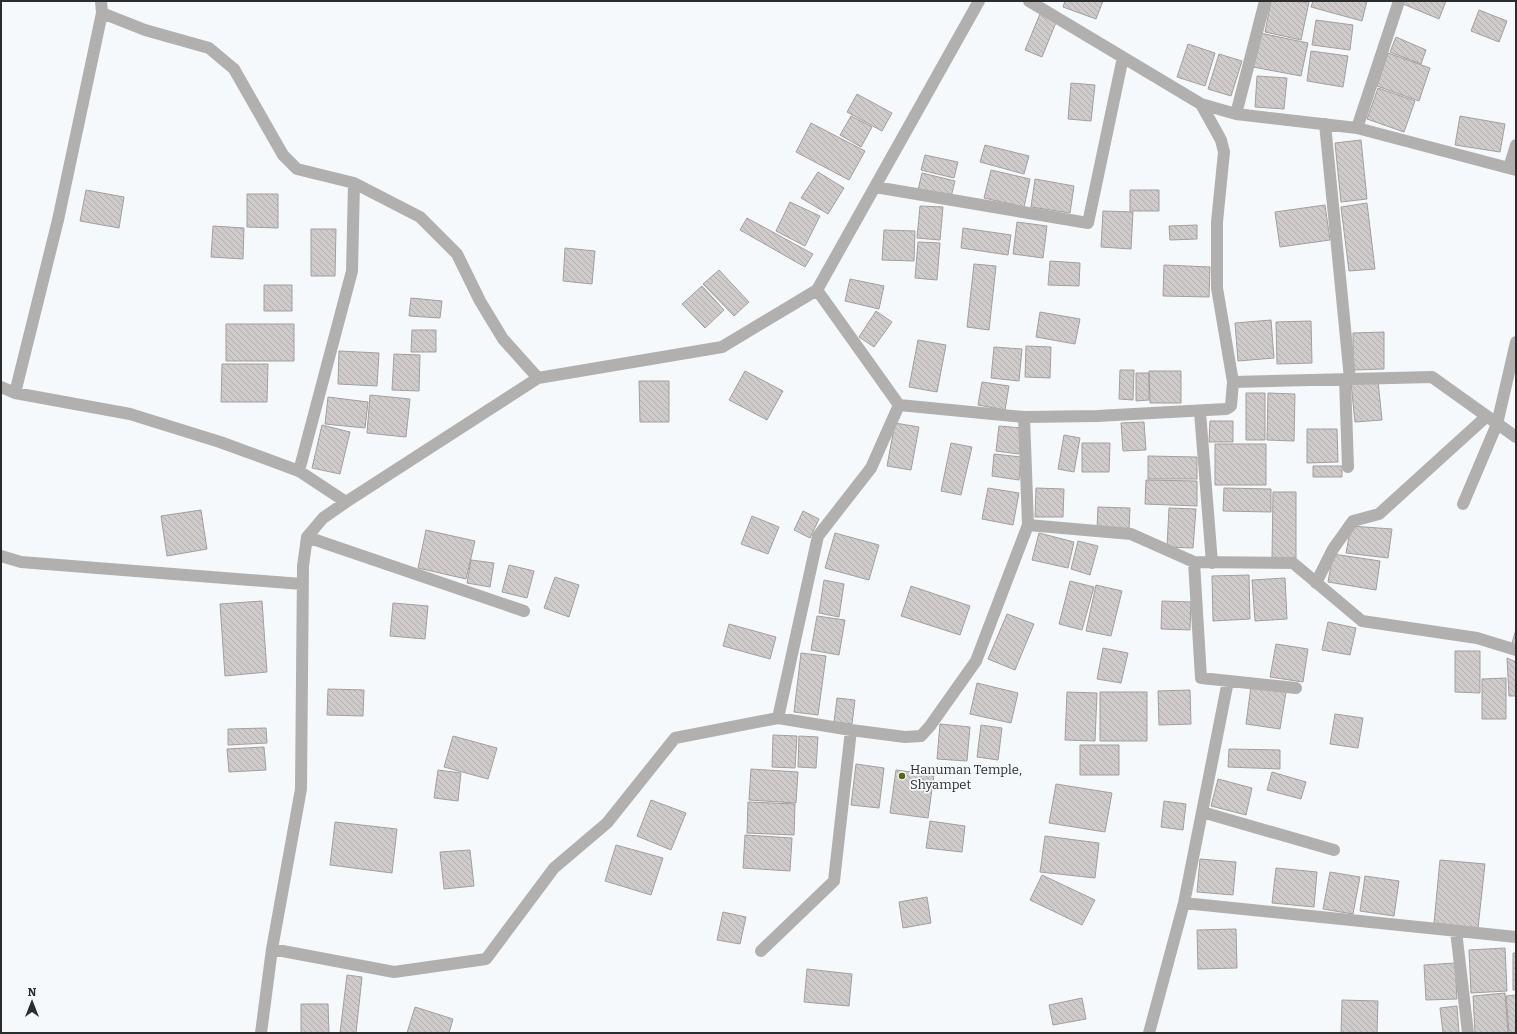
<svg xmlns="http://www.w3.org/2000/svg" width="1517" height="1034" viewBox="0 0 1517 1034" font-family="Bitter,serif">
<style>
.building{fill:url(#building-back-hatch);stroke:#a39f9e}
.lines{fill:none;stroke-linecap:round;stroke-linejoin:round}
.minor{stroke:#b2b0af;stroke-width:12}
.poi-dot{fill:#56660f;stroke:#f6f9fc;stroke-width:1.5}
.labels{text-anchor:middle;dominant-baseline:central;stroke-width:3.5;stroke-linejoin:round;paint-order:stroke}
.poi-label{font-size:13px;fill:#2b2c2d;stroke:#f6f9fc;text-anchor:start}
</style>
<defs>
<pattern id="building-back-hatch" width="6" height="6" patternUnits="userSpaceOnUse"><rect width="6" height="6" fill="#cfcbca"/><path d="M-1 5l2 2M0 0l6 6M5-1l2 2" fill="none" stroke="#b2aeae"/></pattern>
</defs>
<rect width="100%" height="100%" fill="#f6f9fc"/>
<path class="building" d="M1065,1H1103L1096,19L1063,7Z
M1271,1L1309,2L1301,40L1265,32Z
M1313,1H1367L1362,21L1311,7Z
M1404,1H1446L1439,19L1403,4Z
M1479,10L1507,21L1499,42L1471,31Z
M1040,14L1057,20L1042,57L1025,50Z
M1316,20L1353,25L1350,50L1312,45Z
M1260,33L1308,43L1301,76L1253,67Z
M1396,37L1426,50L1421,64L1390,52Z
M1188,44L1215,53L1205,86L1177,77Z
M1311,51L1348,56L1343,87L1307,81Z
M1388,53L1430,68L1419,101L1377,86Z
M1219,54L1242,61L1231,96L1208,89Z
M1257,76L1287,78L1284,109L1255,107Z
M1071,83L1095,85L1091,121L1068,119Z
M1378,88L1415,101L1404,132L1367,119Z
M857,94L892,113L882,131L847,112Z
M851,116L872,127L861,147L840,135Z
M1460,116L1505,124L1500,152L1455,145Z
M811,123L865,151L849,180L796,152Z
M1361,140L1367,199L1341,202L1335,143Z
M985,145L1029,156L1024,174L980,162Z
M925,155L958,162L954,178L921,170Z
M991,170L1030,179L1024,207L984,198Z
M818,172L844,188L828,214L801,198Z
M922,173L955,181L951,197L918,190Z
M1035,179L1074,186L1070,213L1031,207Z
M86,190L124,197L119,228L80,221Z
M1130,190H1159V211H1130Z
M247,194H278V228L247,227Z
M790,202L820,216L805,246L776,231Z
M1367,203L1375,269L1349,271L1341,207Z
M1325,205L1330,240L1280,247L1275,212Z
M920,206L943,207L940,240L917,238Z
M1103,211L1133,212L1131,249L1101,247Z
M747,218L813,254L805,267L740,230Z
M1017,222L1047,226L1043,258L1013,254Z
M1197,225V239L1170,240L1169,226Z
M213,226L244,228L243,259L211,257Z
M963,228L1011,235L1008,255L961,248Z
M311,229H336L335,276H311Z
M884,230L915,231L914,261L882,260Z
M918,242L940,243L937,280L915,278Z
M565,248L595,251L592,284L563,281Z
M1050,261L1080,263L1079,286L1048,285Z
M974,264L996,266L989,330L967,327Z
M1164,265L1210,267L1209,297L1163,296Z
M719,270L749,302L734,316L703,284Z
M850,279L884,286L879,309L845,301Z
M264,285H292V311H264Z
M702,286L724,310L705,328L682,304Z
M411,298L442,301L440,318L409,316Z
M876,311L892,322L874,347L859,337Z
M1040,312L1080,319L1075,344L1036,337Z
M1271,320L1274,358L1238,361L1235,323Z
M1311,321L1312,363L1277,364L1276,322Z
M226,324H294V361H226Z
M412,330H436V352H411Z
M1384,332V369L1353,370V333Z
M918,340L946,345L937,392L909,387Z
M1026,346L1051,347L1050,378L1025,377Z
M994,347L1022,349L1019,381L991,378Z
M339,351L379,353L377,386L338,384Z
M394,354L420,355L419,391L392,390Z
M222,364H268L267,402H221Z
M1120,370H1134L1133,400L1119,399Z
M745,371L783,391L767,420L729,400Z
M1149,371H1181V403H1150Z
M1136,373H1149V400L1136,401Z
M639,381H669V422H640Z
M1378,381L1382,420L1355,422L1351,383Z
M982,382L1009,386L1005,410L978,405Z
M1246,393H1265V440H1246Z
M1268,393L1295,394L1294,441L1267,440Z
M370,395L410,399L406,437L367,433Z
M328,397L368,402L365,428L325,424Z
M1210,421H1233V442H1209Z
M1144,422L1146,450L1123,451L1121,423Z
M895,423L919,427L911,470L887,466Z
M322,425L350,432L340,474L312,468Z
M999,426L1022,428L1019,454L996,451Z
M1307,429H1337L1338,462L1307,463Z
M1064,435L1080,438L1074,472L1058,469Z
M951,443L972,447L961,495L941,491Z
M1082,443H1110L1109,472H1082Z
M1215,444H1266V485H1215Z
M994,454L1021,457L1019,480L992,476Z
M1148,456L1197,457V479H1148Z
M1313,466H1342V477H1313Z
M1146,480L1197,481V506L1145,504Z
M988,488L1019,493L1013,525L982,519Z
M1036,488L1064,489L1063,517H1035Z
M1224,488L1271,489V512L1223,511Z
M1273,492H1296V558H1272Z
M1098,507L1130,508L1129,529L1097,528Z
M1169,508L1196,509L1193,548L1167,547Z
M201,510L207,549L167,556L161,516Z
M803,511L819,519L810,538L794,530Z
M752,516L779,527L768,554L741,544Z
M1351,526L1392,529L1388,558L1346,553Z
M426,530L475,541L466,579L418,568Z
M835,533L879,545L869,580L825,568Z
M1039,533L1074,542L1068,568L1032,560Z
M1078,541L1098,546L1090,575L1071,569Z
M1333,554L1380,561L1376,590L1328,582Z
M471,560L494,563L490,587L467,583Z
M509,565L534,571L527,598L502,592Z
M1249,575L1250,619L1213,621L1212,576Z
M555,577L579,585L569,617L544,608Z
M1285,578L1287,619L1255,621L1252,580Z
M824,580L844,584L839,617L819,613Z
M1070,581L1094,587L1082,630L1059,624Z
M1096,585L1122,591L1111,636L1086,631Z
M911,586L970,606L960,635L901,616Z
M262,601L267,672L225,676L220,604Z
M1162,601L1191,602L1190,630L1161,629Z
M393,603L428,606L425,639L390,636Z
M1007,614L1034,624L1015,670L988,659Z
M817,616L845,620L839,655L811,650Z
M1328,622L1356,628L1350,655L1322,650Z
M729,624L776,637L770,659L723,646Z
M1516,629V649L1511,647Z
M1276,644L1308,649L1303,682L1270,677Z
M1103,648L1128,653L1121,683L1097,679Z
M1455,651H1480V693L1455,692Z
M801,653L826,656L818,715L794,712Z
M1507,658L1516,662V696H1509Z
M1506,678V719H1482V679Z
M977,683L1018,693L1011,723L970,714Z
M1251,686L1286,692L1280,729L1246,724Z
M328,689L364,690L363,716L327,715Z
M1190,690L1191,724L1159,725L1158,691Z
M1067,692L1097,693L1095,741L1065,740Z
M1100,692H1147V741H1100Z
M837,698L855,700L852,724L834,722Z
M1335,714L1363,718L1358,748L1330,744Z
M940,724L970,727L967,761L937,759Z
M981,725L1002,728L998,760L977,757Z
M266,728L267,743L228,745V729Z
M773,735L797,736L795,768L772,767Z
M453,736L497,748L488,779L444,767Z
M799,736L818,737L816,768L798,767Z
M1080,745H1119V775H1080Z
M264,747L266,770L229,772L227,749Z
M1229,749L1280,750V769L1228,767Z
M856,764L884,768L879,808L851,805Z
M751,769L798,772L796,803L749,800Z
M438,770L461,773L458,801L434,798Z
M896,770L934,775L928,818L890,813Z
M1272,772L1306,782L1301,799L1267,790Z
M1218,779L1252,788L1246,815L1211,806Z
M1056,784L1112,793L1105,832L1049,823Z
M651,800L686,813L671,850L637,836Z
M1164,801L1186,804L1183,830L1161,827Z
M748,802L795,804L794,835L747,833Z
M930,821L965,826L962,852L926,848Z
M335,822L397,829L392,873L330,865Z
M745,835L792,838L790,871L743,868Z
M1045,836L1099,843L1095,878L1040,872Z
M616,845L663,858L651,895L605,881Z
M470,850L474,886L444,889L440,852Z
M1200,859L1236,862L1233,895L1197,892Z
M1440,860L1485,864L1478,928L1434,923Z
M1276,868L1317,872L1314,907L1272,903Z
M1330,872L1360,877L1353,914L1323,909Z
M1042,875L1095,900L1082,925L1030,900Z
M1365,876L1399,881L1394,916L1360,911Z
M927,897L931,923L903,928L899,902Z
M723,912L746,917L740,944L717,940Z
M1236,929L1237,968L1198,969L1197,930Z
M1505,948L1507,991L1471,993L1469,950Z
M1513,953H1516V990H1513Z
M1455,963L1457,999L1426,1000L1424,965Z
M807,969L852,974L849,1006L804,1002Z
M347,975L362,977L356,1033H340Z
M1505,993L1508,1033H1475L1473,996Z
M1516,995V1032L1509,1033L1506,996Z
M1082,998L1086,1019L1053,1025L1049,1005Z
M1342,1000L1378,1001L1377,1033H1341Z
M301,1004H328L329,1033H301Z
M1457,1006L1459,1033H1443L1440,1008Z
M415,1007L453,1019L449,1033H407Z"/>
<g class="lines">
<path class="minor" d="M1029,1L1201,104L1236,114L1357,128L1516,170
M102,13L145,30L209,48L234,69L283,155L297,169L354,183L352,271L299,471
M1236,114L1265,1
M1325,124L1350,379
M1357,128L1399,1
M1509,168L1516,145
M354,183L420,217L457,254L480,301L503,339L538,378
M875,187L1088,223L1123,57
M817,290L899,405L1024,417L1097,416L1226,409L1231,406L1233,382L1217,288V222L1224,152L1221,140L1201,104
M1345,379L1348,467
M1233,382L1432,377L1516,437
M1,387L15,393L58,220L102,13L101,1
M15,393L130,414L220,442L299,471L346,502
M1200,412L1212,563
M1463,504L1497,424L1516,342
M1028,525L1131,534L1194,562L1293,563L1362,621L1477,638L1516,650
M307,537L524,611
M1,556L21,562L302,584
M1194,562L1201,678L1296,688
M1316,583L1333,549L1353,521L1379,514L1487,416
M778,718L818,536L871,468L899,405
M1202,812L1334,850
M1184,903L1516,937
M1456,931L1468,1033
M272,949L394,972L486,959L554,868L607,823L675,738L778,718L851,730L905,737L921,736L930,726L976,661L1028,525L1024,417
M761,951L834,881L851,730
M261,1033L272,949L301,789L303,566L307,537L323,518L346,502L538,378L722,347L817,290L979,1
M1149,1033L1184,903L1228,681"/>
</g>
<circle class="poi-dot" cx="902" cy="776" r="4"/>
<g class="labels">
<g class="poi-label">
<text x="910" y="769">Hanuman Temple,<tspan x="910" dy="15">Shyampet</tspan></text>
</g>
</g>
<rect width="1517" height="1034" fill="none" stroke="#2b2c2d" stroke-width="4"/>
<g transform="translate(32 1002)" stroke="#f6f9fc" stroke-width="3" paint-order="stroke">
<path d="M0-3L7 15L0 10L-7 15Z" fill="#2b2c2d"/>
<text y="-6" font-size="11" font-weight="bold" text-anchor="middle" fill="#2b2c2d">N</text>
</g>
</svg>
